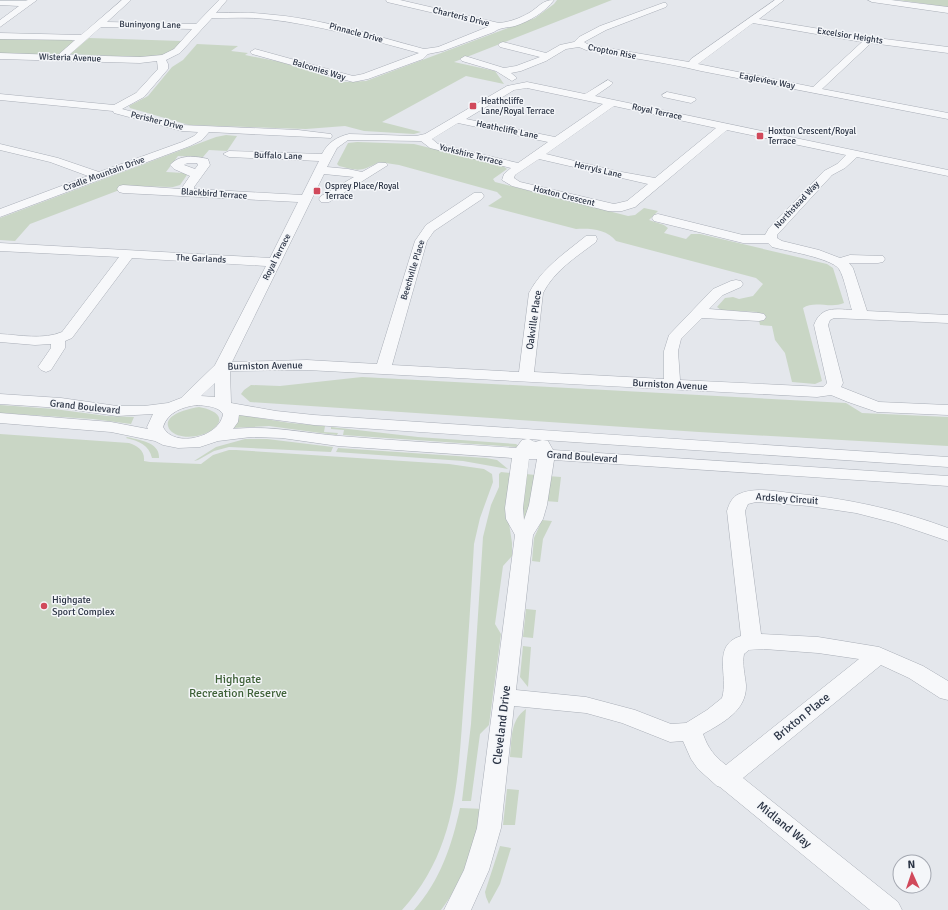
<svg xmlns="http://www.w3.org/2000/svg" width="948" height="910" viewBox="0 0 948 910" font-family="Signika,sans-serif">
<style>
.green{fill:#c9d6c5}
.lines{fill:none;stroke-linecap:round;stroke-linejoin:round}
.minor-casing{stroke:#a9aeb7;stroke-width:1}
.minor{fill:#f7f8fa;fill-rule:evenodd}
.poi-dot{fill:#d1495b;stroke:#f4f6f9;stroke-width:1.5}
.labels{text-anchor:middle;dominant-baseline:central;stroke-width:3;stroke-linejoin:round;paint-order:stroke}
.far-street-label{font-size:9px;fill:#2b3445;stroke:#f4f6f9}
.far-poi-label{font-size:9px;fill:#2b3445;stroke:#f4f6f9;text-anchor:start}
.street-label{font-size:10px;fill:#2b3445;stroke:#f4f6f9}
.poi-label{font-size:10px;fill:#2b3445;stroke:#f4f6f9;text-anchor:start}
.near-park-label{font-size:12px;fill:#3f6138;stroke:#f4f6f9}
.near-street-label{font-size:12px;fill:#2b3445;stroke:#f4f6f9}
</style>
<rect width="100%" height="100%" fill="#e4e7ec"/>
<path class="green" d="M557,0H612L454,62L495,71L504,84L466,76L382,122L421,132L414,134L364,131L345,126L306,129L189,125L130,108L129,106L148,96L172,67L183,60L197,44L238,46L231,51L248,53L245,55L281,62L344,82L366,81L535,18L554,4Z
M898,0H948V7Z
M0,37L71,39L74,42L59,54L56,55L0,54Z
M89,38L182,41L171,52L155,58L70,54Z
M226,135L237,136L227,151L209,150L203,157L178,156L166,172L184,173L187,175L180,185L173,187L130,186L30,224L15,241L0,240V218L216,137Z
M357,142L414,144L503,166L507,169L493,179L495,182L628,216L635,215L644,208L658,211L649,220L664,225L668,228L664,233L686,239L691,234H700L827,264L833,268L844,303C831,309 814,300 803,308L822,381L815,384L792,382L785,353L775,340L772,326L760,325L757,312L721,310L717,307L725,298L733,297L739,299L753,296L763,284L756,278L616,241C607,229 589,228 576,229L488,206L502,197L497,192L399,165L379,162C360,172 359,171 339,166L337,164L348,143Z
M362,377L846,403L862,413L948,417V446L699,432L250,402L241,394L244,390L251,385L280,386Z
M0,405L54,409L107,416L134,417L131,424L93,419L0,413Z
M199,407C211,409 229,416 213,429C204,437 179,441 170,430C159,415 191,408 199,407Z
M234,414L290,423L325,426L324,432L338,433L337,435L328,434L269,426L232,428Z
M331,427L418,437L516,444L519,446L516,447L343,435L344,430L331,429Z
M0,434L129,443C137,446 145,450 144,461L150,462L201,464L213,455L229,450H236L449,464L484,469L492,474L493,482L480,518L474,544C471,595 468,646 464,697C458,775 458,849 402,910H0Z
M127,437C139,440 160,442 159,458H152C149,445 139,441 126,438Z
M245,439H267L333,447L331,452L229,447L214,451L198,460L194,461L216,447Z
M338,448L486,458L497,460L508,469L463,461L336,452Z
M501,472L511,473L509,523L512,543V556L503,566L495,624L501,634L489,725L480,734L471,801H462L471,724L483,537L491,505L499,487V474Z
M526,474L535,475L531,510L525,521L523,519L522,510Z
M548,476L561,477L558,502L545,501Z
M542,520L552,521L543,539L540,562L532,561L534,538Z
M526,609L536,610L533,638L523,637Z
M523,646L531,647L528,687L520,677Z
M526,709L522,758L510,757C512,739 510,720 526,709Z
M507,789L519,790L515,825H503Z
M460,808L485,809C474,846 465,879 441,910H414C440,881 452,845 460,808Z
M500,846L511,848L500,884L489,904L486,897L485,892Z"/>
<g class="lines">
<g class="minor-casing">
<path id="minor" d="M28,0H37L0,27V20L19,6L0,5V1H26Z
M122,0H131L107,22L196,24L219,0H227L216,13C233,13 249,12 265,14C320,18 372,35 424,49L438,47L490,26L387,2L386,0H400L499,23C510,22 520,18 529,13C539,7 542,0 554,0C545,12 530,21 515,26C508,28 500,27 494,32L443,51L428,54L423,59L368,79L353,82L252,54L250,52L255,49L353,76L363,74L419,53C368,39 319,25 267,19C249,17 230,18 212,18L180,53L166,60L168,64V69L144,97L122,109L182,125L298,130L331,134L332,136L331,138L209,132L202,140L190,146L0,217V209L88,176L50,162L0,150V144L58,158L99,172L182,142L194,136L198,132L182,131L114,113L113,111L0,100V94L114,105L136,93L158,69L157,61L140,63L0,59V53L58,55L75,40L0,39V33L81,35ZM101,27L192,29L174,49L162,55L140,57L69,55Z
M775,0H784L759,19L869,37L948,47V53L871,43L822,89L948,113V119L701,71C664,62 624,57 586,50L579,47L566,49L546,61L521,71L511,73L517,78L512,81L496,71L462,61L460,59L465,56L504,68L516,66L540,57L500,47L498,45L500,43L503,42L546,53L560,45L574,42L579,37L600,26L663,3H666L667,5L666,7L606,30L584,42L589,45L689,62L691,59ZM753,23L862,42L813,87L698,64Z
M868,0H891L948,7V13L872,2Z
M608,80L613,83L611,85L595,96L948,170V176L857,157L845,168L832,175L777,235V238L782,241L819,250L840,258L850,255L883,256L885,259L883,262L878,263H849L853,268L867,311L948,315V323L834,318L830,320L828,325L843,383L841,387L879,402L948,405V415L877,412L848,402L831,395L817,397L307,370L230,371L231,403L276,411L314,415L948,457V467L543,440L548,441L553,450L948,476V486L554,460L547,505L543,519L533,535L516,690L586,697L635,710L671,724L686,723L707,710L722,698C729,676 711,645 741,636L727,511C729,504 732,497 739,494C754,487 774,491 790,493C845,498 897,509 948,528V541L895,523L856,513L809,506L756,502L748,504L745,511L761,634L818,637L879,647L923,666L948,681V700L940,698L909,678L881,665L743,778L898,902L902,910H870L720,787L717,786L698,769L691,759L683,741L670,742L622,723L586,713L514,706L501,828L489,870L471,910H444L464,870L477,828L515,535L506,519L505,508L512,458L338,446L282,438L251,437L218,441L200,447L178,448L163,445L155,441L111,432L0,423V413L111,422L148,429L147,427L153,414L117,416L61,408L0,404V394L61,398L117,406H144L168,403L181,398L215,365L266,266L132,258L72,338L65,341V348L51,370L46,372L41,370L38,367L51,348V344L35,345L0,342V334C20,335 43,340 62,332L119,257L0,251V243L270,258L298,202L123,193L119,192L117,189L119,186L123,185L181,189L190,176L174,169L170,165C179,154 196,156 208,159L210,165L194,187V189L302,195L319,161L229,157L223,154L229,151L322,154C328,142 337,137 349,134L416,136L425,134L507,86L527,82L585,94ZM527,88L603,104L555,137L466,119L514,90ZM614,106L716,128L655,178L616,171L546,154ZM458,123L548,142L518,163L438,144L432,139ZM727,130L846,155L837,164L824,171L769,228L765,235H743L658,214L654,215L652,218L654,221L743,243H768L772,247C787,251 831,258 839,269C844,276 849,301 852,310C835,309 821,306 814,325L827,383L823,387L680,380L678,351L681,339L702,318L759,321L764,320L766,317L764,314L759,313L709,309L723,295L741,287L743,284L741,281L736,280L731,281L713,289L669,335L664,351V379L534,372L543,293C554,271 576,257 596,242L597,239L596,236H586C565,253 542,268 529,293L519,372L392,365L427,241L434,231L482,199L484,196L482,193H474L426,225L415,241L377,364L307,360L232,362L324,174L354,177L321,196L319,199L321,202H329L388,165L386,163H378L362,172L348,169L327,167L337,148L348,140L421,141L430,148L511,168L504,174L502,180L512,186L608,211H622L635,207ZM539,159L648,184L627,201L614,204L520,182L514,178L515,175ZM187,163H197L198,165L195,169L184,165ZM215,383V397L201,396ZM197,405C206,406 218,406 223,414C220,437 174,449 163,427C168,412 182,407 197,405ZM239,415L314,425L527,439L522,440L516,448C458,444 398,441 340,436C302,433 272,425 233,429L238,422ZM529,439L542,440L535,442ZM529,459H537L529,505L524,520L523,508ZM764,649L818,653L859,659L726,765C714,756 708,748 703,734C722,723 747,711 746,685C745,675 742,664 744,654L749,650Z
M667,92L695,98L696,100L691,103L663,97L662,95Z"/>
</g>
<use href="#minor" class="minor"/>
</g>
<g class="poi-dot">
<rect x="469" y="102" width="8" height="8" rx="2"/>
<rect x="756" y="132" width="8" height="8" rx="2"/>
<rect x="313" y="187" width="8" height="8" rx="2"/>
<circle cx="44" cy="606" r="4"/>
</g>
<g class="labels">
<g class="far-street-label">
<text transform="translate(461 17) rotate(14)">Charteris Drive</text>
<text transform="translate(150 25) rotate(1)">Buninyong Lane</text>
<text transform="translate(356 33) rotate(15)">Pinnacle Drive</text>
<text transform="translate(850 36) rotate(9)">Excelsior Heights</text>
<text transform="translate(612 52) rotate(11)">Cropton Rise</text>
<text transform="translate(70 58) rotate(2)">Wisteria Avenue</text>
<text transform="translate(319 70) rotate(17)">Balconies Way</text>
<text transform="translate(767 81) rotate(11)">Eagleview Way</text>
<text transform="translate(657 112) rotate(12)">Royal Terrace</text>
<text transform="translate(157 121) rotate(14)">Perisher Drive</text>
<text transform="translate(507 130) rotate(12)">Heathcliffe Lane</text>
<text transform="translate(471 155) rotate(14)">Yorkshire Terrace</text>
<text transform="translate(278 156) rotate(2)">Buffalo Lane</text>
<text transform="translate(598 170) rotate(13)">Herryls Lane</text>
<text transform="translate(104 174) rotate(-20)">Cradle Mountain Drive</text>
<text transform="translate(214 194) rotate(4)">Blackbird Terrace</text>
<text transform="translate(564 196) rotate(14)">Hoxton Crescent</text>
<text transform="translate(797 205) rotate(-47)">Northstead Way</text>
<text transform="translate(277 257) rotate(-63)">Royal Terrace</text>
<text transform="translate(201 259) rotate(3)">The Garlands</text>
<text transform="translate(413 270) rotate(-73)">Beechville Place</text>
</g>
<g class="far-poi-label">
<text x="481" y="101">Heathcliffe<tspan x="481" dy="10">Lane/Royal Terrace</tspan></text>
<text x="768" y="131">Hoxton Crescent/Royal<tspan x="768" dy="10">Terrace</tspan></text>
<text x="325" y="186">Osprey Place/Royal<tspan x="325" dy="10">Terrace</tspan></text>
</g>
<g class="street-label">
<text transform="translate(534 320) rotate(-82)">Oakville Place</text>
<text transform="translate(265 366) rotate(-1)">Burniston Avenue</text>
<text transform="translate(670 385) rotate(3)">Burniston Avenue</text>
<text transform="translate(85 407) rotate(6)">Grand Boulevard</text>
<text transform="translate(582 457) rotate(4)">Grand Boulevard</text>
<text transform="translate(787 499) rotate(4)">Ardsley Circuit</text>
</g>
<g class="poi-label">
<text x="52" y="600">Highgate<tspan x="52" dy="12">Sport Complex</tspan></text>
</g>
<g class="near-park-label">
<text x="238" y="679">Highgate<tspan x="238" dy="14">Recreation Reserve</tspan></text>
</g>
<g class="near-street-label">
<text transform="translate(802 717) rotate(-39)">Brixton Place</text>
<text transform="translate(502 725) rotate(-83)">Cleveland Drive</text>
<text transform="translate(784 825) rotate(39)">Midland Way</text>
</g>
</g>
<g transform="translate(912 874) rotate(357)"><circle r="19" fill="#f4f6f9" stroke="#a4a8b1"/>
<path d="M0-3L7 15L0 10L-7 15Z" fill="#d1495b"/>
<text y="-6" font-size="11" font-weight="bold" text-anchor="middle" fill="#2b3445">N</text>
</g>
</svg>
